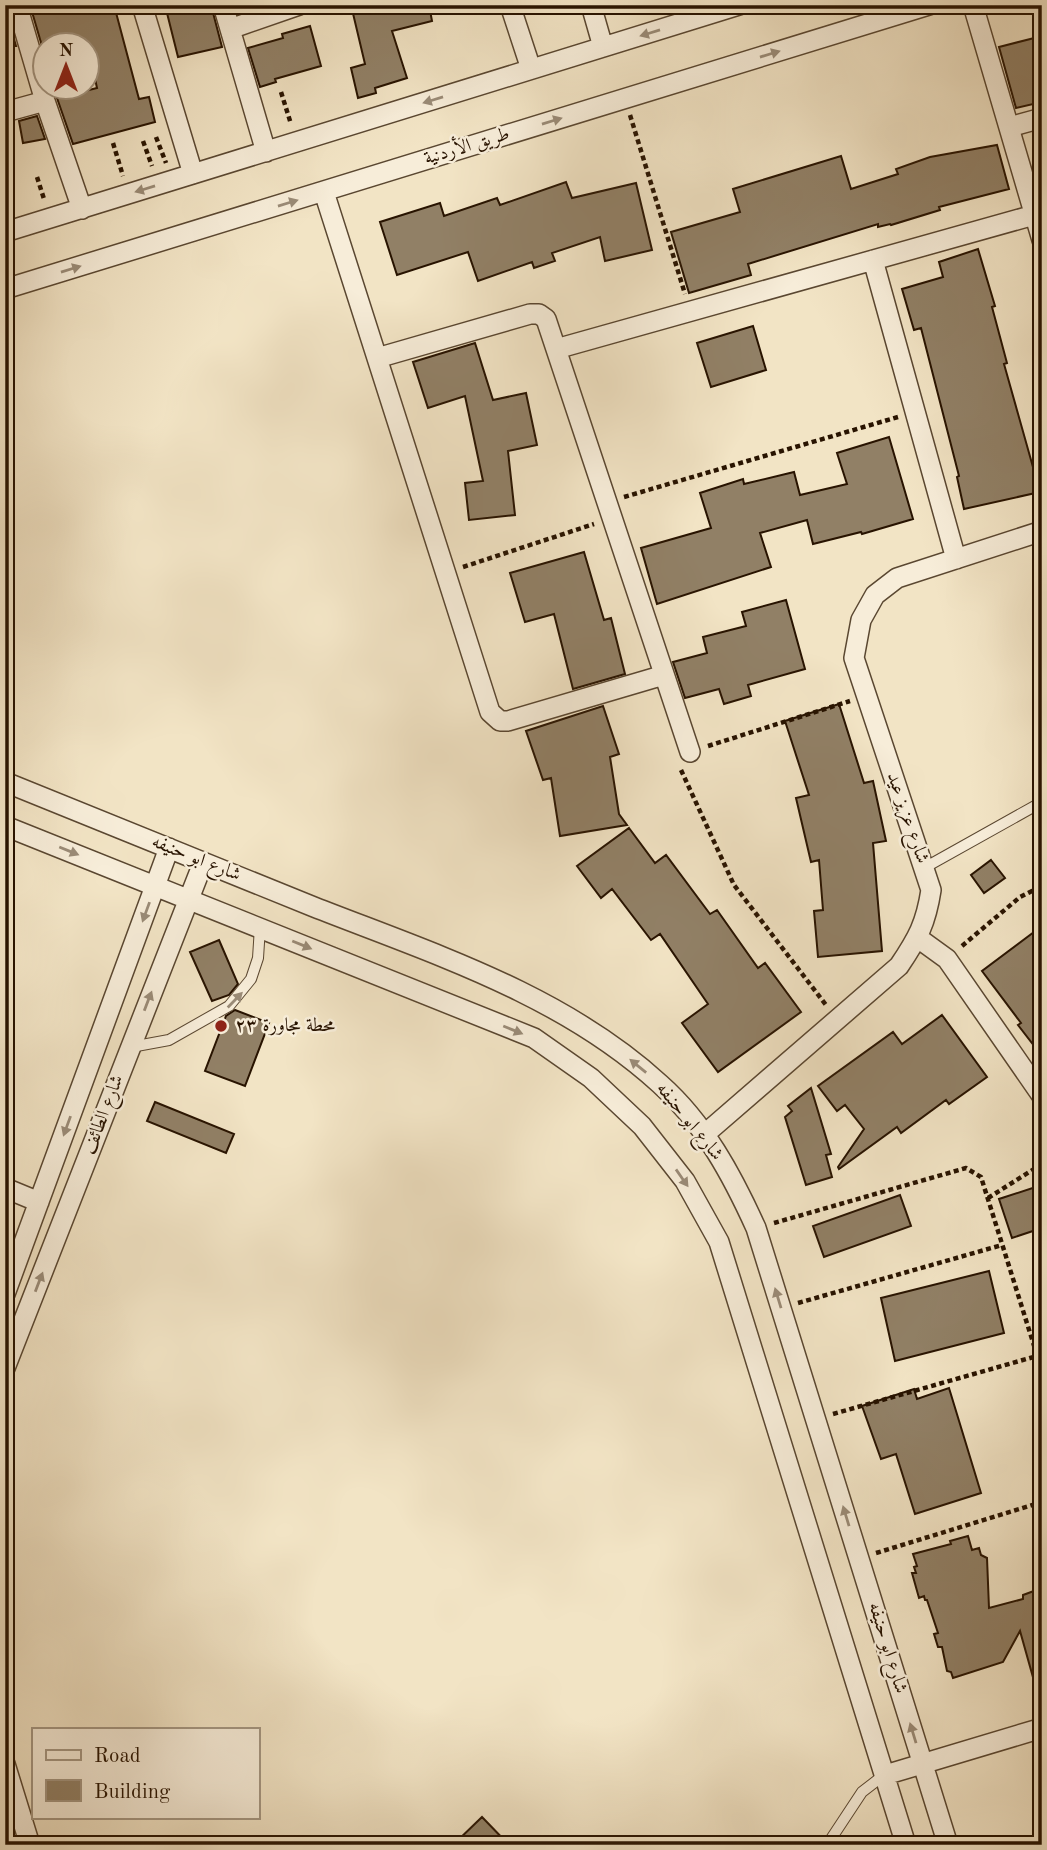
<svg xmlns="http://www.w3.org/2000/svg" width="1047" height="1850" viewBox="0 0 1047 1850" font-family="'Old Standard TT',Amiri,serif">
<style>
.building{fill:#918066;stroke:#281300;stroke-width:2}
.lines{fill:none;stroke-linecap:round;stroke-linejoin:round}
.service-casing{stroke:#5a4731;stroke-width:12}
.minor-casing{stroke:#5a4731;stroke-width:22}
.path{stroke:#281300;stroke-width:4.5;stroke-dasharray:5 3.5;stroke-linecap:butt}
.service{stroke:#f7edd9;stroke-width:10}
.minor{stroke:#f7edd9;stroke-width:19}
.oneway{fill:#9a8b77}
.poi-dot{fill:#8f2418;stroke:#f7edd9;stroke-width:2.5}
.labels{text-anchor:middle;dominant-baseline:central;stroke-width:5;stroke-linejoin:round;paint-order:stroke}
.street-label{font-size:19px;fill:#281300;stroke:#f7edd9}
.poi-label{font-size:19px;fill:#281300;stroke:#f7edd9;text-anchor:start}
</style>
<rect width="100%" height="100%" fill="#f2e4c5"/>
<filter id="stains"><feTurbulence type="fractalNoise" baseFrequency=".00286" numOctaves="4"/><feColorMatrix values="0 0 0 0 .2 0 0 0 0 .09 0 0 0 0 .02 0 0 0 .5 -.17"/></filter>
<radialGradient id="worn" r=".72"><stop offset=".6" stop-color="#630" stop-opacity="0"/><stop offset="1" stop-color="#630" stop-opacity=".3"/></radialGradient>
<path class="building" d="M30,5H114L139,99L149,97L155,122L73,144L57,98L97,88L88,46H42Z
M165,5H211L222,47L178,57Z
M351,5H429L432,21L392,31L407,78L375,88L376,93L358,98L351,68L365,64Z
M5,8L16,46H5Z
M310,26L321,66L275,79L276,82L260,87L248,48L283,38L282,34Z
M1042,36V102L1016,108L999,47Z
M37,116L45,139L23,143L19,121Z
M997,145L1009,189L939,207L940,210L891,225L890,224L878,227V224L748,264L751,275L689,293L671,232L740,212L733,189L841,156L851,189L898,174L896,169L930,157Z
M566,182L572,198L636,183L652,250L605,261L600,237L552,253L555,261L534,268L532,262L478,281L468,252L397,275L380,222L440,203L444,216L497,198L500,205Z
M978,249L995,306L992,307L1007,363L1004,364L1040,492L964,509L957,477L959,476L921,328L914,330L902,289L943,277L939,262Z
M753,326L766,370L711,387L697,343Z
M475,343L493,400L526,393L537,445L508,451L515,515L469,520L465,483L483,481L465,396L428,408L413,362Z
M889,437L913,519L862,534L861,532L813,544L807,520L760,533L771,567L657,604L641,548L711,528L700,493L743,479L744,484L794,472L800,495L847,484L837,453Z
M584,552L604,620L611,618L625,674L573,689L554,614L525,622L510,573Z
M786,600L805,669L748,685L751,696L724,704L719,689L685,698L673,662L707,653L703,637L746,626L742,612Z
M839,704L864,783L873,781L886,841L873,843L882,951L818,957L814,911L823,910L819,860L811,862L796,798L809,795L785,721Z
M603,706L619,754L610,757L619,814L627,825L560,836L551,778L543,780L526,731Z
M629,828L655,863L666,855L710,914L717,910L758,968L765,963L801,1012L718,1072L682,1023L708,1004L660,934L651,940L612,889L601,898L577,866Z
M991,860L1005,878L984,893L971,875Z
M1042,926V1056L1018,1025L1021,1023L982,971Z
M219,940L238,984L229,995L212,1001L190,952Z
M235,1010L269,1023L245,1086L205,1071L226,1016Z
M942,1015L987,1077L949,1104L946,1100L901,1133L897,1127L839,1169L838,1167L864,1129L845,1105L837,1111L818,1086L893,1032L902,1044Z
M811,1088L831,1154L826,1155L832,1177L806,1185L785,1117L792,1111L788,1106Z
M155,1102L234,1134L226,1153L147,1121Z
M1042,1185V1228L1012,1238L999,1199Z
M900,1195L911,1226L824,1257L813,1226Z
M989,1271L1004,1333L895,1361L881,1298Z
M949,1388L981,1493L915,1514L896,1454L881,1459L862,1406L914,1389L917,1399Z
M968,1536L972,1550L979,1548L981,1555L987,1558L989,1608L1023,1599V1595L1042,1588V1688H1036L1020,1631L1003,1662L953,1678L951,1672L947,1671L942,1647H938L934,1634L938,1633L927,1600H925L924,1596L919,1598L912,1573H916L914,1567L917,1566L913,1554L951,1544L950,1541Z
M482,1817L509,1845H453Z"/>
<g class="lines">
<g class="service-casing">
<path id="service" d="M924,868L1042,802
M131,1047L169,1040L229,1006L251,979L258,958L260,927
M827,1845L862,1792L884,1775"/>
</g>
<g class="minor-casing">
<path id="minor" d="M17,5L45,101L82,209
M142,5L193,174
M223,5L266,152
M510,5L531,69
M591,5L603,47
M973,5L1042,240
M230,29L299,5
M5,112L45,101
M1009,127L1042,118
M324,192L490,712L500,721H508L664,675
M5,232L739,5
M873,260L956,559
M5,289L929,5
M556,349L1034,215
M377,358L530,314H539L546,319L690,752
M5,782C108,824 211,866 314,907C434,954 563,995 660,1084C704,1123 732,1175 756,1228L948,1845
M5,826L534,1038L591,1078L642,1126L685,1181L719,1242L906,1845
M918,938L947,959L1042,1096
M705,1134L899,966C918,938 926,923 931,890L854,658L861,620L875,595L897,578L1042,531
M5,1188L39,1202
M5,1294L169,848
M5,1368L203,863
M5,1764L30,1845
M885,1775L1042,1728"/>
</g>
<path class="path" d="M281,92L291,124
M630,115L685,294
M156,137L166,163
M143,141L152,166
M113,143L123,176
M37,177L44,199
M624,497L898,417
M463,567L594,524
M708,746L850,701
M681,770L734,885L826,1005
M962,946L1020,897L1032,891L1042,896
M988,1198L1042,1164
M774,1223L966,1168L981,1177L1042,1371
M798,1303L1002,1245
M833,1414L1037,1356
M876,1553L1042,1502"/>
<use href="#service" class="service"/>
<use href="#minor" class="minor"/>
</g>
<defs><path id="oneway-solid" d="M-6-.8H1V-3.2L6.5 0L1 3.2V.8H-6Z" transform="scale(1.75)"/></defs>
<g class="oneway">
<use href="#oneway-solid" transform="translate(650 33) rotate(163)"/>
<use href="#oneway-solid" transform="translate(770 54) rotate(-17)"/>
<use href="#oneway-solid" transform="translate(433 100) rotate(163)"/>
<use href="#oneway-solid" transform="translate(552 121) rotate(-17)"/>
<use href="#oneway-solid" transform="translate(145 189) rotate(163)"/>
<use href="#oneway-solid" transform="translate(288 203) rotate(-17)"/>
<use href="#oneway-solid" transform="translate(71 269) rotate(-17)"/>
<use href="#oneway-solid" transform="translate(69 851) rotate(22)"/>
<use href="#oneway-solid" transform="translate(146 912) rotate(110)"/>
<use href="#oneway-solid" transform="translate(302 945) rotate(22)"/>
<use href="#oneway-solid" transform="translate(235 1000) rotate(-46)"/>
<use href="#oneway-solid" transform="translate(148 1001) rotate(-69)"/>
<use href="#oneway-solid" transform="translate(513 1030) rotate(22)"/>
<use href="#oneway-solid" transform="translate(638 1066) rotate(-141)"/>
<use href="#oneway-solid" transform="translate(67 1126) rotate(110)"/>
<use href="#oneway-solid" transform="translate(682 1178) rotate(55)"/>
<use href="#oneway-solid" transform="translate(39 1282) rotate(-69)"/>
<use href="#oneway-solid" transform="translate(778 1298) rotate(-107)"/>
<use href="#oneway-solid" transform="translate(846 1516) rotate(-107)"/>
<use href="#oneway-solid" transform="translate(913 1733) rotate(-107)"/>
</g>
<circle class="poi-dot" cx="221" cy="1026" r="7"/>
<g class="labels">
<g class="street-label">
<text transform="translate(467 147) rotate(-17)">طريق الأردنية</text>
<text transform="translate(907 818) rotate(71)">شارع عزيز عيد</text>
<text transform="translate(196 859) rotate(22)">شارع ابو حنيفه</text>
<text transform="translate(104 1115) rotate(-69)">شارع الطائف</text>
<text transform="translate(689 1122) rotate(51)">شارع ابو حنيفه</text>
<text transform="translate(887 1648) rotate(73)">شارع ابو حنيفه</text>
</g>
<g class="poi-label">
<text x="235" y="1026">محطة مجاورة ٢٣</text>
</g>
</g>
<rect width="1047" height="1850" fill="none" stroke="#f2e4c5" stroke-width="28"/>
<rect x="7" y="7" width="1033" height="1836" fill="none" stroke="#281300" stroke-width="3.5"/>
<rect x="14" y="14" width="1019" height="1822" fill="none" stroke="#281300" stroke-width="2"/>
<rect x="32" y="1728" width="228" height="91" fill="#f7edd9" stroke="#a49682" stroke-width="2"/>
<rect x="46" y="1750" width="35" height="10" fill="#f7edd9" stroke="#a49682" stroke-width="2"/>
<text x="94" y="1762" font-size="21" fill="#281300">Road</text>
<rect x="46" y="1780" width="35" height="21" fill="#918066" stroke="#a49682" stroke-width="2"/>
<text x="94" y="1798" font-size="21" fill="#281300">Building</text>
<g transform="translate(66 66)"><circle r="33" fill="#f7edd9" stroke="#a49682" stroke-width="2"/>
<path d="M0-5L12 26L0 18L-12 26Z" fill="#8f2418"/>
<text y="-10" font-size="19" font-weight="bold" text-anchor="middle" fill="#281300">N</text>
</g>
<rect width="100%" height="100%" filter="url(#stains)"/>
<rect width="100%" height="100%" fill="url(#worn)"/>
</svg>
